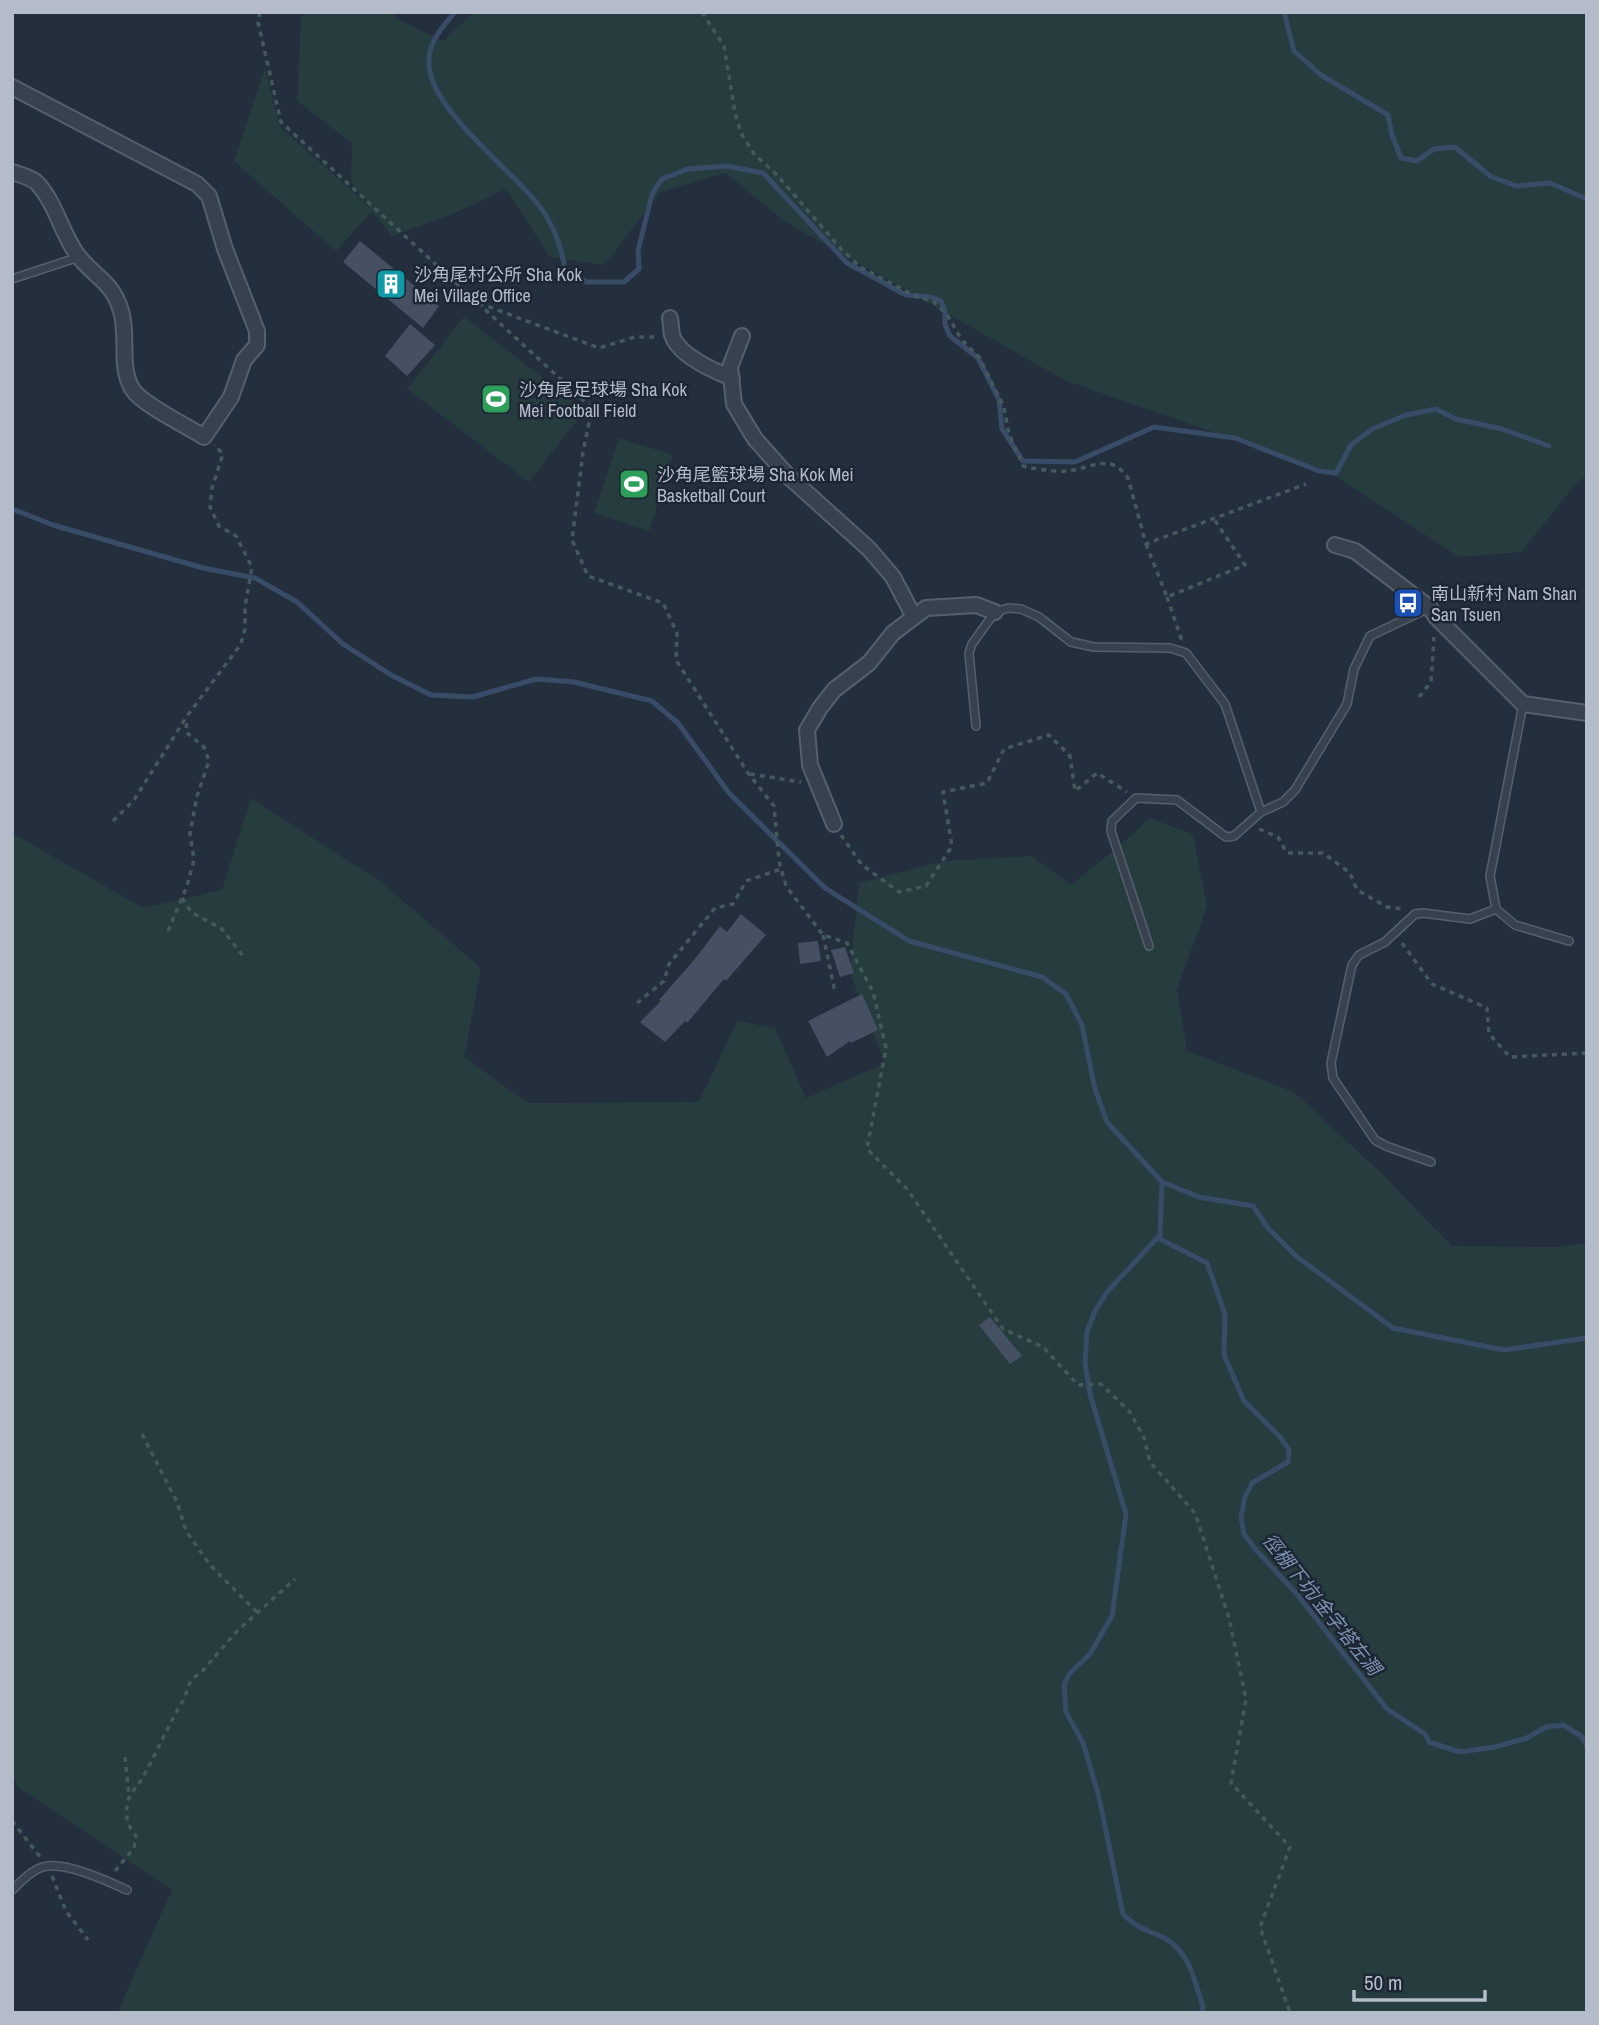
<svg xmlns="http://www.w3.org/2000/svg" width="1599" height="2025" viewBox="0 0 1599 2025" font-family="'Archivo Narrow','Noto Sans TC',sans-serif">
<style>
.green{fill:#263c3f}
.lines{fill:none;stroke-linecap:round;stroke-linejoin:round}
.stream{stroke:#394c67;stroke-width:5}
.building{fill:#455162}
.service-casing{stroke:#565f6c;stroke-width:10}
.minor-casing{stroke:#565f6c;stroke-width:18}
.path{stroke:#44595c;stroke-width:3.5;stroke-dasharray:5 5;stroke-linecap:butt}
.service{stroke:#38414e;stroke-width:7}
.minor{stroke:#38414e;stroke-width:14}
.labels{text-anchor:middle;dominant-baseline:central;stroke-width:5;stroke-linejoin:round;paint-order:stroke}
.poi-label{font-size:18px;fill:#b4bcc9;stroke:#1d2633;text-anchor:start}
.water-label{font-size:19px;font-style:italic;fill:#7c92b1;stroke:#1d2633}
</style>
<rect width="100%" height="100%" fill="#242f3e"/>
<path class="green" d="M304,12H392L398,19L443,41L474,12H1587V478L1579,480L1521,552L1459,557L1331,473L1066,381L784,221L726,173L661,192L604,265L550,257L506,189L453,214L392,236L372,211L336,251L234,161L265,68L280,127L369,206L351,182L352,143L297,101L301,19Z
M464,317L585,410L529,482L407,389Z
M619,438L673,455L649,531L594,513Z
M251,798L381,882L481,968L464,1057L528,1103L699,1102L737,1021L775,1028L806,1098L885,1063L850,973L859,883L944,861L1032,856L1071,885L1131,836L1149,818L1193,834L1207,906L1177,990L1187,1051L1294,1092L1379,1171L1452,1246L1556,1247L1587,1243V2013H117L172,1890L19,1788L12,1775V833L143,908L222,890Z"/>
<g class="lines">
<path class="stream" d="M455,12C444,25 430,40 429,58C424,109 518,172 545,214C556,232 562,249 565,269L586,282H624L639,269L638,251L652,194L662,179L688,169L727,166L763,173L847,263L906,295L931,297L941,301L945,311V324L950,336L978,358L999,400L1002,429L1023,461L1075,462L1154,427L1235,438L1319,471L1336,473L1351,445L1372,429L1406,415L1436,409L1456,419L1502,429L1549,446
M1284,12L1294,51L1321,75L1388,115L1392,135L1401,158L1417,161L1434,149L1455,147L1490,176L1516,186L1550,183L1587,199
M12,509L53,525L203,568L255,578L297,602L343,644L391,675L431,695L473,697L536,679L574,682L652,701L678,723L729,793L825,888L909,941L1042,977L1066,994L1082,1025L1095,1089L1107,1122L1162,1182L1199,1197L1253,1206L1268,1228L1296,1256L1393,1328L1504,1350L1587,1338
M1162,1182L1160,1235L1107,1292L1095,1311L1087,1332L1085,1363L1090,1394L1126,1514L1112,1616L1090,1654L1070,1673L1064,1685L1066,1712L1083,1743L1099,1797L1123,1914C1140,1931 1147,1929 1166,1939C1190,1953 1195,1982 1203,2007L1201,2013
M1158,1238L1207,1263L1225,1314L1224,1355L1244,1401L1281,1438L1289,1450L1288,1462L1252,1483L1245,1497L1241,1517L1244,1534L1256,1550L1296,1593L1387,1709L1425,1734L1429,1742L1460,1752L1495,1747L1527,1738L1546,1727L1563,1725L1581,1736L1587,1746"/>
</g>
<path class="building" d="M360,241L439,306L423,328L343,262Z
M410,324L435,345L407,376L385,356Z
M741,914L766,935L726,981L724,979L687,1023L685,1021L665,1042L640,1022L661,1001L659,1000L694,960L720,926L727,932Z
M818,941L821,961L800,964L798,943Z
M845,947L854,973L840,977L831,950Z
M862,994L878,1030L851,1043L850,1041L827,1057L808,1021Z
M990,1317L1022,1356L1010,1364L979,1325Z"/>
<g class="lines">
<g class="service-casing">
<path id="service" d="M12,279L79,257
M1523,704L1490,876L1496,909L1515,925L1569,941
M976,726L969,653L972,644L995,612L1008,608L1021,609L1039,617L1071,642L1094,647L1170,648L1186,653L1225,704L1261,812L1283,802L1295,790L1347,704L1354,669L1370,636L1429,608
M1149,946L1111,831L1112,821L1136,798L1177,800L1226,837L1234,836L1261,812
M1431,1162L1386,1146L1375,1140L1333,1078L1331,1063L1352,965L1359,955L1385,942L1415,914L1423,913L1470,919L1496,909
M12,1890C22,1881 34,1867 48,1866C71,1864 107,1881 127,1890"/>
</g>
<g class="minor-casing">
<path id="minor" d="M12,87L197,184L209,196L225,249L257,331V345L244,360L231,397L204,437C187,426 143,405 133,390C118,367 129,336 121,311C112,280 93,277 76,253C61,231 55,202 37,183C31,177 20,175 12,172
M670,318C671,323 671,330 672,335C678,355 714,371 732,378
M742,336L730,367L734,404L755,439L788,476L869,549L893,577L914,617
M1335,545L1355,551L1430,608L1436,617L1523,704L1587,713
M834,824L810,765L807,730L820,708L834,690L869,663L893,633L926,608L976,605L995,612"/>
</g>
<path class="path" d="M260,12L258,22L281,122L592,408L583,452L572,540L588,576L663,603L677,633L676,660L748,773L774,806L779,861L786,886L823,935L847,943L873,992L886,1048L867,1149L907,1189L1003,1329L1043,1347L1078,1385L1101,1384L1130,1412L1144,1438L1150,1462L1195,1513L1229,1618L1246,1699L1231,1783L1290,1847L1260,1927L1290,2013
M702,12L724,46L735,113L741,133L754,154L777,175L841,249L860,267L917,297L933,301L948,316L961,339L979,357L1004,407L1009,434L1023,466C1037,469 1053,472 1068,471C1092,468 1110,452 1128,478L1146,544L1306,484
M479,303L599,348L635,337H658
M1146,544L1167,597L1245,565L1214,519
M1167,597L1182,641
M1419,697L1431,682L1434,637
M750,774L801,782
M113,821L134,800L187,716L241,644L245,629V606L252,567L236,536L219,526L210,507L212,488L223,454L214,445
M1259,829L1278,837L1287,853H1323L1350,873L1357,890L1387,907L1403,909
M841,835L862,865L899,892L926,886L952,846L943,792L987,783L1004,749L1049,735L1070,756L1075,791L1097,773L1127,792
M182,898L191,912L222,929L243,956
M168,931L187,886L194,860L190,834L197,796L209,761L204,747L186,732L187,718
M823,935L835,992
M1402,943L1432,984L1487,1008L1489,1034L1510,1057L1587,1053
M637,1003L664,981L669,964L715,908L733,904L746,881L781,869
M142,1434L177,1502L186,1531L210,1565L258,1613
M125,1757L129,1795
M12,1821L41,1858
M115,1871L134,1848L136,1836C126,1824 125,1815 128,1801C130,1793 136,1788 140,1782C155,1757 166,1729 181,1704C189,1693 186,1679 200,1674L236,1632L295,1579
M52,1876L66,1911L88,1940"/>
<use href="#service" class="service"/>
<use href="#minor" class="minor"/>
</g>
<defs>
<g id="building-square" transform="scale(1.575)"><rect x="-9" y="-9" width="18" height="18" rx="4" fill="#0f9aa8" stroke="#1d2633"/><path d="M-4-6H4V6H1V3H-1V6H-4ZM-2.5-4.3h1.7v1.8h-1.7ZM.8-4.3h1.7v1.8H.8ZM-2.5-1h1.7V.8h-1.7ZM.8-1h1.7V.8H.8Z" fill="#fff"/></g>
<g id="stadium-square" transform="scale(1.575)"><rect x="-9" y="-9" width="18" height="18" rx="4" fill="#2e9e5b" stroke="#1d2633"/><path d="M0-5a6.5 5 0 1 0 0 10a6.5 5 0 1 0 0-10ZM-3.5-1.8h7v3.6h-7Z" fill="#fff"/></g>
<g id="bus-square" transform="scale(1.575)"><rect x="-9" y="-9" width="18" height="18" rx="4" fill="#1a4fb4" stroke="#1d2633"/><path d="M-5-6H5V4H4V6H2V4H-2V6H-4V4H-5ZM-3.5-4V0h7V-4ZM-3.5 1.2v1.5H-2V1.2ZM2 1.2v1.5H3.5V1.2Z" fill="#fff"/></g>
</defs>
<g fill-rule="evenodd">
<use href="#building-square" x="391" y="284"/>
<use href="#stadium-square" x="496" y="399"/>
<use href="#stadium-square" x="634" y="484"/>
<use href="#bus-square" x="1408" y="603"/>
</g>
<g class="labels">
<g class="poi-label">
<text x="414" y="274">沙角尾村公所 Sha Kok<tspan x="414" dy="21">Mei Village Office</tspan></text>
<text x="519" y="389">沙角尾足球場 Sha Kok<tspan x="519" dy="21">Mei Football Field</tspan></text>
<text x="657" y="474">沙角尾籃球場 Sha Kok Mei<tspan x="657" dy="21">Basketball Court</tspan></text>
<text x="1431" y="593">南山新村 Nam Shan<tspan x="1431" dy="21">San Tsuen</tspan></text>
</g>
<g class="water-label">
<text transform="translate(1322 1604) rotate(51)">徑棚下坑/金字塔左澗</text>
</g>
</g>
<rect width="1599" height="2025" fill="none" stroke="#b4bcc9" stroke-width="28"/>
<path d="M1354 1990v10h131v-10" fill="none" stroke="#b4bcc9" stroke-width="3.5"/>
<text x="1364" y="1990" font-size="21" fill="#b4bcc9" stroke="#1d2633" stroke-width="5" paint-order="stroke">50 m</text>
</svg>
